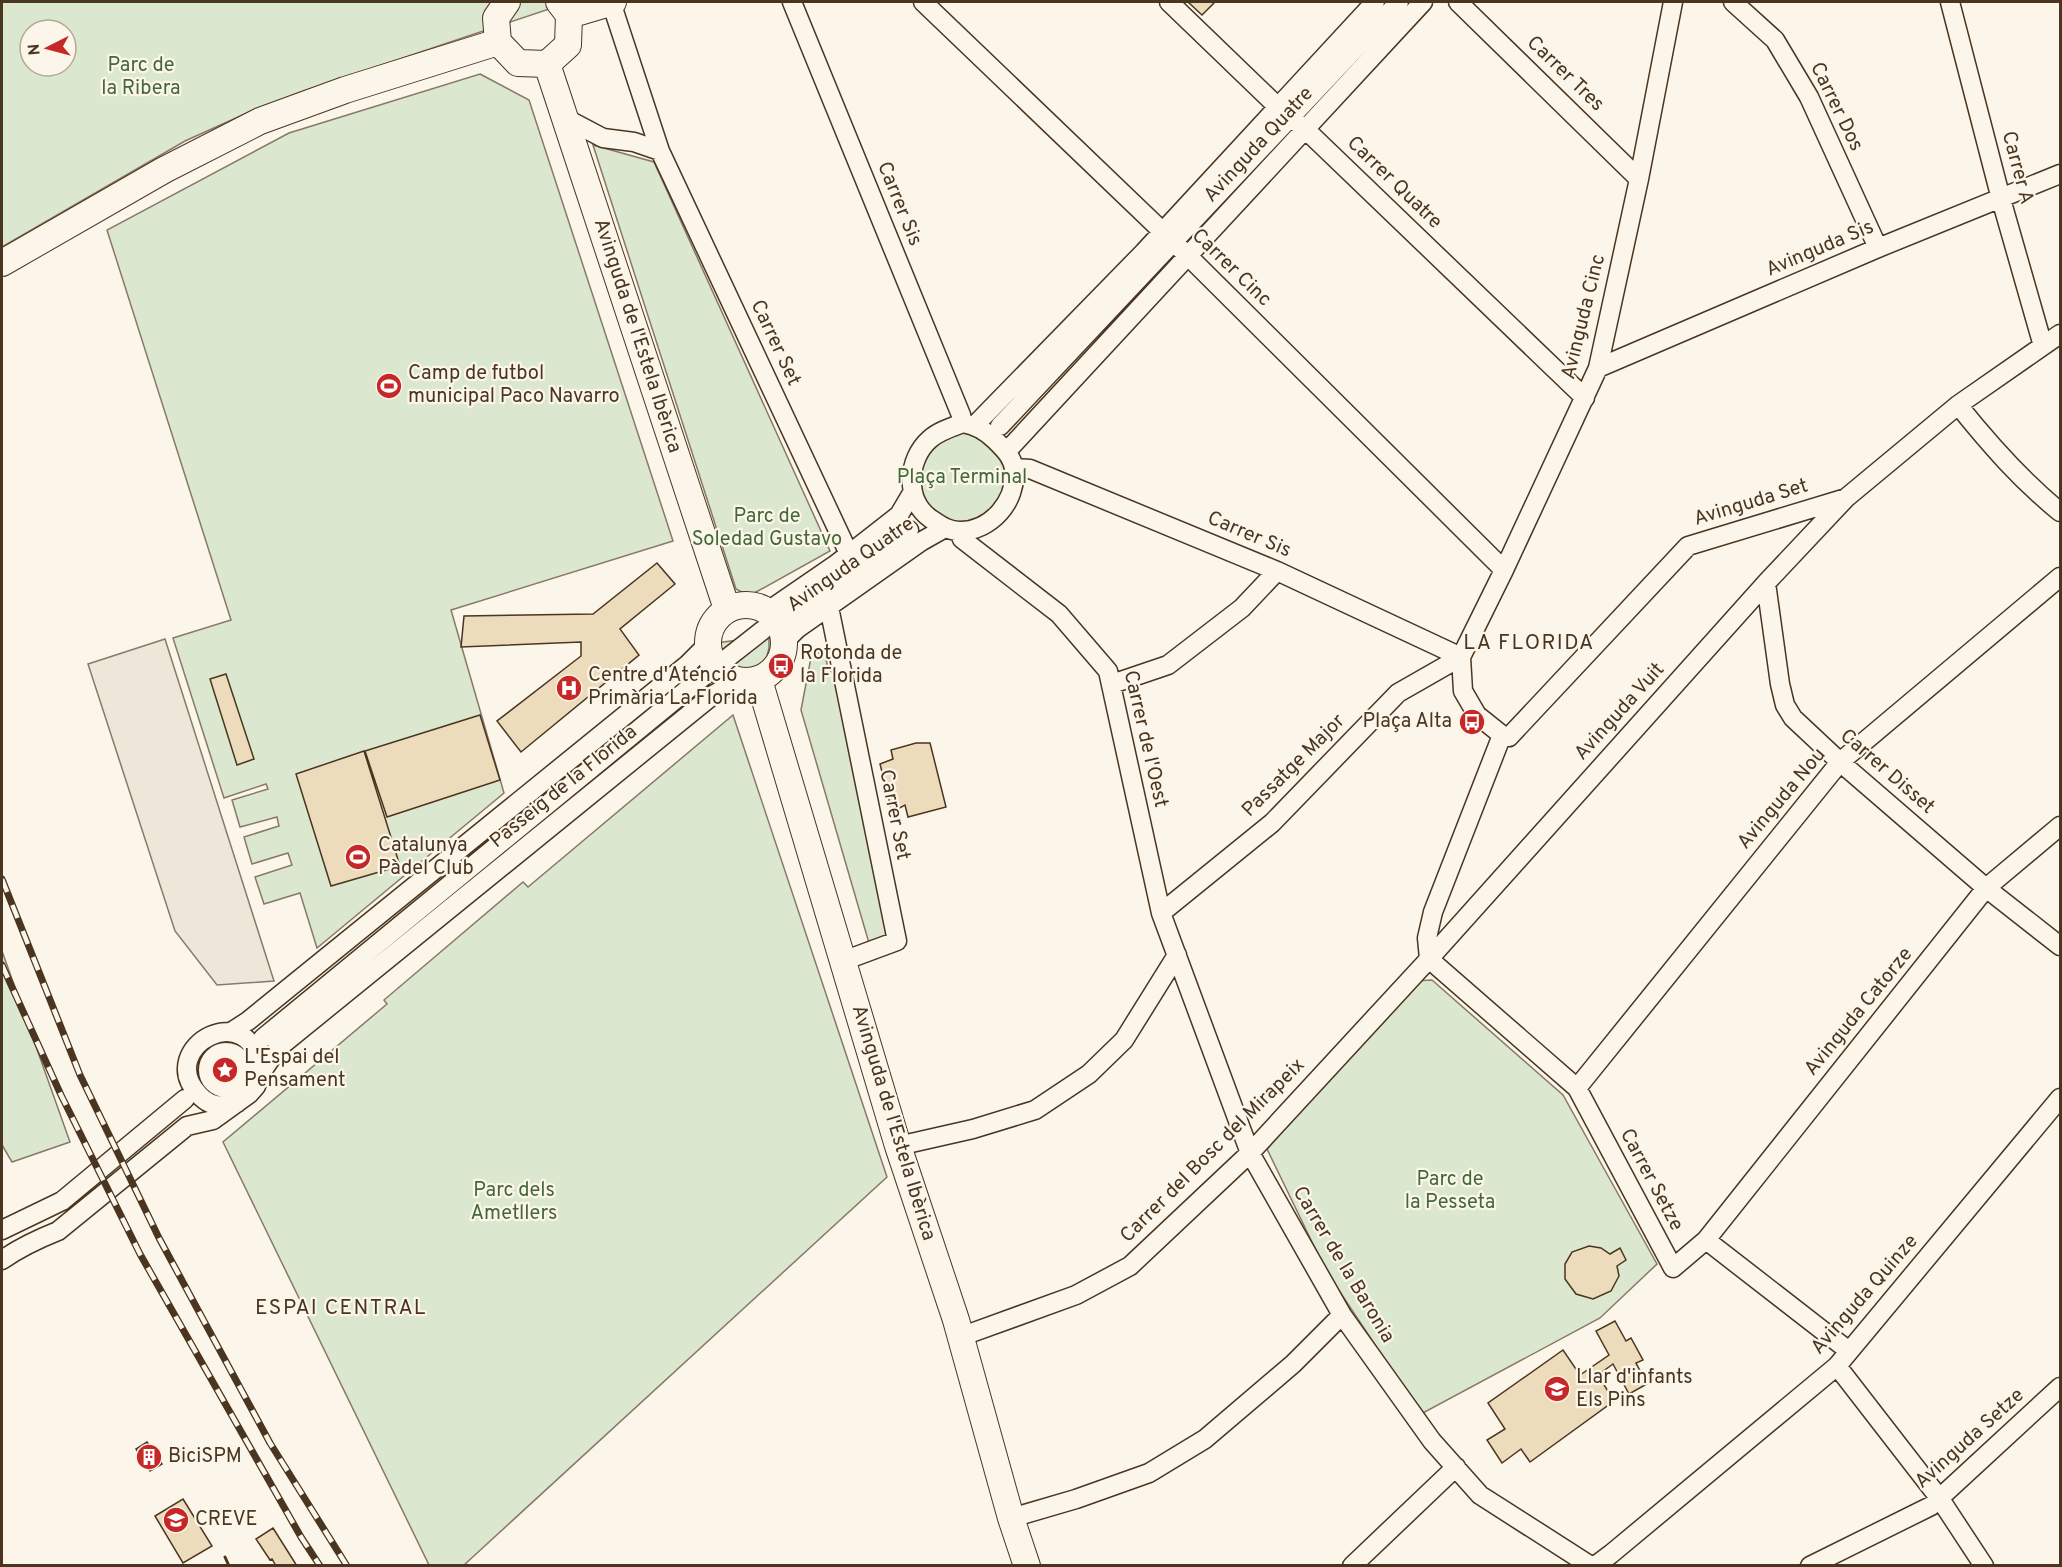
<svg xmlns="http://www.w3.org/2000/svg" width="2062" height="1567" viewBox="0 0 2062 1567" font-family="Overpass,sans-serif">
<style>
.green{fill:#dce7d0;stroke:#887966;stroke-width:1.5;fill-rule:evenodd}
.parking{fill:#ede7d9;stroke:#887966;stroke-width:1.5}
.building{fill:#ecdcbc;stroke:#4a3520;stroke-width:1.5}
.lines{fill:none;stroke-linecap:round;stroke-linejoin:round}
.street-casing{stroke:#4a3520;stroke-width:21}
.secondary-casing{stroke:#4a3520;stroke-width:28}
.street{stroke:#fbf6e9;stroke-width:18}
.secondary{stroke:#fbf6e9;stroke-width:26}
.rail-casing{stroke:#4a3520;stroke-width:7}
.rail{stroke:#fbf6e9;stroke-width:4.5;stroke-dasharray:14;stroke-linecap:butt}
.wall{stroke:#4a3520;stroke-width:3}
.labels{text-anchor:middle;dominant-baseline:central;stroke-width:4.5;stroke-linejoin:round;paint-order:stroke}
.park-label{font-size:20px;fill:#436837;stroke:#fbf6e9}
.street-label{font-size:20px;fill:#4a3520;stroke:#fbf6e9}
.poi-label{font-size:20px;fill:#4a3520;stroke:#fbf6e9;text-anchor:start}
.neighbourhood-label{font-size:21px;letter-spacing:1.5px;fill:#4a3520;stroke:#fbf6e9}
</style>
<rect width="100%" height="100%" fill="#fbf6e9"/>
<path class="green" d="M2,2H570L298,93L247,113L185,141L2,247ZM30,30H66V66H30Z
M480,74L529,100L673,541L451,610L504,793L317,948L300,893L264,904L255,877L292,865L288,853L252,864L244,837L279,826L277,817L240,827L232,800L268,789L266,784L224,798L173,638L231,620L107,230L289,133Z
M593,145L654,162L830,551L749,596L736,589Z
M963,423L1007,451L1012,490L980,528L924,514L917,454Z
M769,636V648L767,656L775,669C770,672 765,677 759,680C745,686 725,680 716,667C712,661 710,651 708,644Z
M812,652L825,654L828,669L836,675L888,937L869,943L801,710Z
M733,715L887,1177L464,1565H429L223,1142L387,1004L384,1000L523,882L528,887Z
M2,951L70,1142L12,1162L2,1145Z
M1432,980L1563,1095L1657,1264L1600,1318L1421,1414L1326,1271L1267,1149L1414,981Z"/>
<path class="parking" d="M165,639L274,981L217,985L175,931L88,664Z"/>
<path class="building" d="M1188,2H1215L1202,15Z
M657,563L675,584L620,629L639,655L521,752L497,721L581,656V642L461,647L464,616L593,614Z
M226,674L254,759L237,765L210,679Z
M480,715L500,780L387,817L365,751Z
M916,743H930L946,807L908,817L905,805L892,812L880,764L893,759L891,750Z
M364,751L400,866L331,886L296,774Z
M1589,1246L1601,1248L1610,1254L1620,1248L1626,1260L1617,1266L1619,1276L1611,1291L1593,1299L1576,1294L1565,1279V1264L1572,1252Z
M1615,1321L1626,1341L1631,1338L1643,1360L1636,1363L1647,1384L1629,1394L1613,1364L1598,1375L1614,1401L1530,1462L1521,1449L1502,1463L1487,1440L1505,1429L1488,1403L1563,1350L1580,1375L1609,1355L1596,1331Z
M147,1442L162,1464L150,1471L136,1449Z
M183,1499L212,1546L183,1563L155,1516Z
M273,1528L297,1566H276L272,1559L270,1560L256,1539Z"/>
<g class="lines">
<g class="street-casing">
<path id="street" d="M611,2L660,151
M792,2L961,415L963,423
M923,2L1187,255L1504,570
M1169,2L1278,107L1305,129L1585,398
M1458,2L1639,179
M1733,2L1775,40L1809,97L1878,248
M1950,2L2001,199L2043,346
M565,118L603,138L634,142L660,151L849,554
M1598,368L1878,248L2060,174
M1958,405C1990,445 2021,480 2060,512
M963,423C976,425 985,430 995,440C1003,448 1013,457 1014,470C1017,501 991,531 960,531C948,531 940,525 931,519C904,500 907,459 930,439C939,431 952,427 963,423Z
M975,425L1144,252L1375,2
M1000,426L1399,2
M1007,451L1423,2
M1014,468L1030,469L1277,571L1461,657
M959,531L962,539L1059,614L1108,671L1161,913L1250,1153L1342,1315L1432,1441L1480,1495L1591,1566
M1766,583L1780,684L1785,705L1793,718L1840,762L1986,888L2060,946
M829,607L897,941L843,961
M768,611L835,565L899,515L912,493
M785,617L828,588L909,530
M785,641L797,629L922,541L945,528
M726,659L763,630
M1112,684L1168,665L1242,608L1277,571
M1502,735L1477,715L1463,691L1461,657L1504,570L1598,368L1639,179L1673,2
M1502,735L1509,737L1688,546L1846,498L1958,405L2060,334
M1161,913L1272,823L1398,693L1461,657
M1429,959L1577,1088L1673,1268L1706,1240L1849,1351
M1429,959L1427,938L1433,912L1502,735
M231,1032L248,1021L687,665L708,644
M263,1038L710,671
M208 1070a18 18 0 1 1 36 0a18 18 0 1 1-36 0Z
M1577,1088L1840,762L2060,577
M237,1103C223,1108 210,1107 199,1095C153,1047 254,993 261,1073
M898,1146L973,1129L1035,1110L1089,1074L1124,1040L1177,955
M2,1230L62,1201L185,1099
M1706,1240L1986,888L2060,826
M2,1260C19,1248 38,1239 58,1231L187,1126L213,1120L249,1094L256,1086L261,1073L278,1048L713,695L737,681
M960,1337L1076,1295L1130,1266L1250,1153L1429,959L1766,583L1846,498
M1837,1366L1940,1499L1984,1566
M1011,1518L1076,1499L1149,1473L1205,1439L1293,1364L1342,1315
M1352,1566L1456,1467
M1595,1566L1611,1554L1837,1366L2060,1098
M1810,1566L1931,1506L2060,1387"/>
</g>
<g class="secondary-casing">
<path id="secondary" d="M507,2L496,18L498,42L518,63L547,64L568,45L569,15L559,2
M569,15L613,2
M547,64L727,609
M2,263L164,170L260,121L345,90L498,42
M708 643a38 38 0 1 1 76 0a38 38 0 1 1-76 0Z
M759,680L898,1146L956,1320L1011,1518L1027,1566"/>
</g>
<use href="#street" class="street"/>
<use href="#secondary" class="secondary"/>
<g class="rail-casing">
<path id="rail" d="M2,879L80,1075L159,1238L270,1443L347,1566
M2,965L61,1095L140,1254L301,1537L320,1566"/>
</g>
<use href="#rail" class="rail"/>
<path class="wall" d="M225,1557L229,1566"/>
</g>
<defs>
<g id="stadium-disc" transform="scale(1.35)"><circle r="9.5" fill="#c62828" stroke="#fbf6e9"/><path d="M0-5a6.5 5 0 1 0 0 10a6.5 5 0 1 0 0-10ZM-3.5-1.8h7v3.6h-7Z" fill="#fff"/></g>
<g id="bus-disc" transform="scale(1.35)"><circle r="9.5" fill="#c62828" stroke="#fbf6e9"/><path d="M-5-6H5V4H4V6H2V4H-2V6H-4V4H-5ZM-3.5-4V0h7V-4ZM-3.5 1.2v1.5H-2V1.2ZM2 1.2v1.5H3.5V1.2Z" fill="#fff"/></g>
<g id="hospital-disc" transform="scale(1.35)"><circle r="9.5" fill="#c62828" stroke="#fbf6e9"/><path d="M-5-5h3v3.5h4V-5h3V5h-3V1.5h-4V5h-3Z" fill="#fff"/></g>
<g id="sight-disc" transform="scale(1.35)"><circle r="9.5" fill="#c62828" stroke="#fbf6e9"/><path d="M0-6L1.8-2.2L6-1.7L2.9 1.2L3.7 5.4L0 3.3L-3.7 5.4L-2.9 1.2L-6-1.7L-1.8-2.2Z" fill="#fff"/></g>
<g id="school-disc" transform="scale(1.35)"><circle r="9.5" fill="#c62828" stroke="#fbf6e9"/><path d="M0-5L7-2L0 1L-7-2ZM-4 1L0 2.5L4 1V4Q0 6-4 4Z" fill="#fff"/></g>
<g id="building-disc" transform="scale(1.35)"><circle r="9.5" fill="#c62828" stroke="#fbf6e9"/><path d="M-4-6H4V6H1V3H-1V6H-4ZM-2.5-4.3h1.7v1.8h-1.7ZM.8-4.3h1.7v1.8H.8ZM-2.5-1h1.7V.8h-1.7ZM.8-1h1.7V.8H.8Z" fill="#fff"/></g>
<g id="university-disc" transform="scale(1.35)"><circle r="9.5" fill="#c62828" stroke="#fbf6e9"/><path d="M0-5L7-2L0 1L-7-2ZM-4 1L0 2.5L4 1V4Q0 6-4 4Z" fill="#fff"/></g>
</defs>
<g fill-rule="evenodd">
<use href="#stadium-disc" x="389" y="386"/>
<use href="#bus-disc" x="781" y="666"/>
<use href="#hospital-disc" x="569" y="688"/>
<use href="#bus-disc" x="1472" y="722"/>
<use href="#stadium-disc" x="358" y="857"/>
<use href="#sight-disc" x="225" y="1070"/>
<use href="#school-disc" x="1557" y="1389"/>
<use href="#building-disc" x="149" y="1457"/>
<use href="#university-disc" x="176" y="1520"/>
</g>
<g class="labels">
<g class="park-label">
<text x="141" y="66">Parc de<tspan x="141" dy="23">la Ribera</tspan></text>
<text x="962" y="478">Plaça Terminal</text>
<text x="767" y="517">Parc de<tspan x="767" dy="23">Soledad Gustavo</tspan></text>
<text x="1450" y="1180">Parc de<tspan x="1450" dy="23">la Pesseta</tspan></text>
<text x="514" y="1191">Parc dels<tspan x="514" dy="23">Ametllers</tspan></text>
</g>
<g class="street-label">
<text transform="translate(1565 74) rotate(44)">Carrer Tres</text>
<text transform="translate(1836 107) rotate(64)">Carrer Dos</text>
<text transform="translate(1259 145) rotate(-47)">Avinguda Quatre</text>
<text transform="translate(2017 168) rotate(75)">Carrer A</text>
<text transform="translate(1394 183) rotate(44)">Carrer Quatre</text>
<text transform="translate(899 204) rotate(68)">Carrer Sis</text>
<text transform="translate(1820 249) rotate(-23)">Avinguda Sis</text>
<text transform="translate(1231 268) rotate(44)">Carrer Cinc</text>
<text transform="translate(1584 317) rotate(-76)">Avinguda Cinc</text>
<text transform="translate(637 336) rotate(72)">Avinguda de l'Estela Ibèrica</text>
<text transform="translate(775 343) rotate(65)">Carrer Set</text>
<text transform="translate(1751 503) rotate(-17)">Avinguda Set</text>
<text transform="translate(1249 535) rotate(23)">Carrer Sis</text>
<text transform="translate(851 565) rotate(-35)">Avinguda Quatre</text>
<text transform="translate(1620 712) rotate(-48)">Avinguda Vuit</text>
<text transform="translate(1145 739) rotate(77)">Carrer de l'Oest</text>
<text transform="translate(1294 766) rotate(-45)">Passatge Major</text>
<text transform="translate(1887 772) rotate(41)">Carrer Disset</text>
<text transform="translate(564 787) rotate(-39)">Passeig de la Florida</text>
<text transform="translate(1782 799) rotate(-50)">Avinguda Nou</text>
<text transform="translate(894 815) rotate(79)">Carrer Set</text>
<text transform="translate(1859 1012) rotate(-51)">Avinguda Catorze</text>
<text transform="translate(893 1123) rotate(73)">Avinguda de l'Estela Ibèrica</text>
<text transform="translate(1213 1151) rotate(-45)">Carrer del Bosc del Mirapeix</text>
<text transform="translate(1651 1180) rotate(62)">Carrer Setze</text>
<text transform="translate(1343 1265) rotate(59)">Carrer de la Baronia</text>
<text transform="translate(1865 1295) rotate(-49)">Avinguda Quinze</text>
<text transform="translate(1970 1439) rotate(-42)">Avinguda Setze</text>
</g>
<g class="poi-label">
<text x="408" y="374">Camp de futbol<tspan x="408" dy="23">municipal Paco Navarro</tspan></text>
<text x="800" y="654">Rotonda de<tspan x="800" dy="23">la Florida</tspan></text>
<text x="588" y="676">Centre d'Atenció<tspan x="588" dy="23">Primària La Florida</tspan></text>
<text x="1452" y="722" text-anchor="end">Plaça Alta</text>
<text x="378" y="846">Catalunya<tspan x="378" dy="23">Pàdel Club</tspan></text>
<text x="244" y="1058">L'Espai del<tspan x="244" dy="23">Pensament</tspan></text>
<text x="1576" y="1378">Llar d'infants<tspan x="1576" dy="23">Els Pins</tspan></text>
<text x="168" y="1457">BiciSPM</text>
<text x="195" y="1520">CREVE</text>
</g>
<g class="neighbourhood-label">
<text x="1529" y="643">LA FLORIDA</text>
<text x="341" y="1308">ESPAI CENTRAL</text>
</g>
</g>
<rect width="2062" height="1567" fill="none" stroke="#4a3520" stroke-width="6"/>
<g transform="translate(48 48) rotate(264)"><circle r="28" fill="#fbf6e9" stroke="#b4a999" stroke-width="1.5"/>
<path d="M0-4.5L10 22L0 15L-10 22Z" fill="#c62828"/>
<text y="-9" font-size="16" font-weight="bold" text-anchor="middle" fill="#4a3520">N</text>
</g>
</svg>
